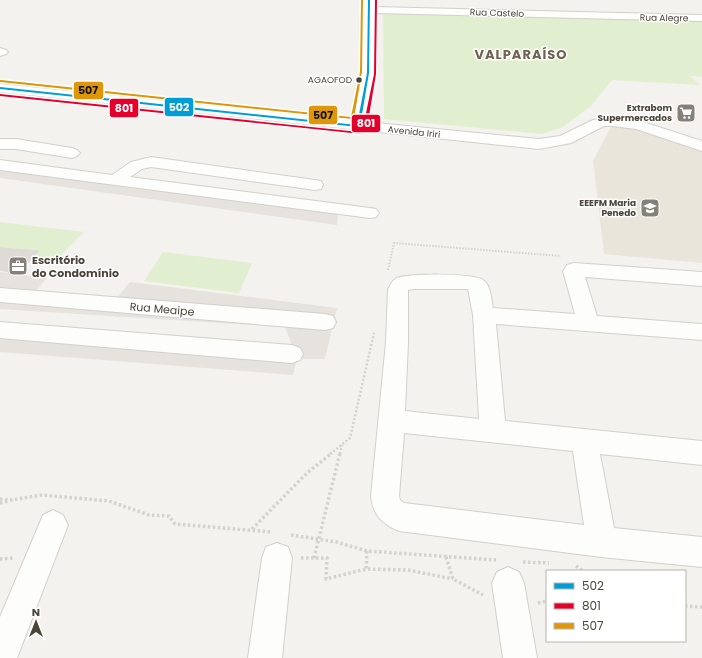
<svg xmlns="http://www.w3.org/2000/svg" width="702" height="658" viewBox="0 0 702 658" font-family="Poppins,sans-serif">
<style>
.education{fill:#eae5da}
.green{fill:#e1eecf}
.parking{fill:#e6e3df}
.building{fill:#dedbd6;stroke:#dcd9d4}
.lines{fill:none;stroke-linecap:round;stroke-linejoin:round}
.minor-casing{stroke:#d2d0cb;stroke-width:2}
.path-far2{stroke:#d3d2cc;stroke-width:2;stroke-dasharray:1.5 1.5;stroke-linecap:butt}
.path-far1{stroke:#d3d2cc;stroke-width:2.5;stroke-dasharray:2 2;stroke-linecap:butt}
.path{stroke:#d3d2cc;stroke-width:3.5;stroke-dasharray:2.5 2.5;stroke-linecap:butt}
.minor{fill:#fdfdfc;fill-rule:evenodd}
.bus-1-casing{stroke:#fff;stroke-width:3}
.bus-2-casing{stroke:#fff;stroke-width:3}
.bus-3-casing{stroke:#fff;stroke-width:3}
.bus-1{fill:#009ed6;fill-rule:evenodd}
.bus-2{fill:#e4002b;fill-rule:evenodd}
.bus-3{fill:#dd9709;fill-rule:evenodd}
.bus-dot{fill:#4b4439;stroke:#fff;stroke-width:1.5}
.labels{text-anchor:middle;dominant-baseline:central;stroke-width:3;stroke-linejoin:round;paint-order:stroke}
.far-street-label{font-size:9px;fill:#4b4439;stroke:#fff}
.far-bus-label{font-size:9px;fill:#4b4439;stroke:#fff;text-anchor:end}
.far-poi-label{font-size:9px;font-weight:bold;fill:#4b4439;stroke:#fff;text-anchor:end}
.poi-label{font-size:11px;font-weight:bold;fill:#4b4439;stroke:#fff;text-anchor:start}
.street-label{font-size:11px;fill:#4b4439;stroke:#fff}
.far-district-label{font-size:13px;font-weight:bold;letter-spacing:1px;fill:#6e6250;stroke:#fff}
.line-badge{stroke:#fff;stroke-width:1.5}
.badge-label{font-size:11px;text-anchor:middle;font-weight:bold;fill:#fff}
.pale-badge-label{font-size:11px;text-anchor:middle;font-weight:bold;fill:#111}
</style>
<rect width="100%" height="100%" fill="#f4f2ee"/>
<path class="education" d="M612,125L628,126L702,150V263L604,254L593,161Z"/>
<path class="green" d="M383,13L702,21V77L690,76L700,85L612,80L590,107L561,128L542,134L384,119Z
M0,222L84,232L53,263L30,260L31,251L0,248Z
M163,252L252,263L239,293L144,281Z"/>
<path class="parking" d="M0,167L338,212L337,225L0,178Z
M0,272L47,278L36,291L117,298L130,282L337,308L325,359H297L293,375L0,352V336L297,359L285,327L0,309Z"/>
<path class="building" d="M0,248L39,251L17,274L0,270Z"/>
<g class="lines">
<g class="minor-casing">
<path id="minor" d="M364,0H374V7L702,15V21L374,13V73L366,122L539,139L560,136L593,120L613,117L643,122L702,141V151L636,129L613,126H604L571,143L539,149L0,92V84L352,120L362,73Z
M0,48L6,50L8,52L6,54L0,56Z
M0,139H16L72,148L77,150L80,153L77,156L72,158L16,149H0Z
M151,157L315,180L321,181L323,185L321,189L315,190L151,167L142,169L130,177L370,208L376,209L379,213L376,217L370,218L0,170V160L112,175L131,162Z
M574,263L702,272V286L585,277L597,316L702,324V340L496,324L505,421L702,441V465L600,454L614,528L702,537V567L601,557L399,531C382,524 373,515 371,496L386,342L388,289C390,286 392,281 395,279C405,273 473,273 483,280C491,285 491,299 493,308L575,314L563,271L567,265ZM414,289H468L473,315L479,419L405,411L408,342V290ZM404,433L573,451L584,525L404,503L400,500L399,496Z
M0,288L325,314L333,316L336,322L333,328L325,330L0,302Z
M0,322L292,345L300,348L303,354L300,360L292,363L0,338Z
M53,510L63,515L68,525L17,658H0V617L43,515Z
M277,543L288,547L292,558L282,658H248L262,558L266,547Z
M508,567L519,572L524,583L537,658H503L492,583L497,572Z"/>
</g>
<path class="path-far2" d="M388,270L394,243L561,256"/>
<path class="path-far1" d="M330,454L350,438L374,333
M340,454L342,445"/>
<path class="path" d="M0,499L11,500L42,495L109,501L149,515L169,516L175,524L272,532
M0,503L9,501
M252,529L307,473L332,453
M291,535L336,542L367,551L496,560
M367,551L366,569L408,570L453,579
M446,557L453,579L483,595
M301,558H327L326,579L366,569
M314,558L340,453
M0,559L14,558
M523,562L549,563
M576,566L583,571
M538,603L547,601
M685,606L702,607"/>
<use href="#minor" class="minor"/>
<g class="bus-1-casing">
<path id="bus-1" d="M368,0H370L369,73L360,126L358,127L0,89V87L357,125L367,73Z"/>
</g>
<g class="bus-2-casing">
<path id="bus-2" d="M375,0H377L376,74L367,128L361,134L0,96V94L359,132L363,128L374,74Z"/>
</g>
<g class="bus-3-casing">
<path id="bus-3" d="M361,0H363L362,72L354,118L352,119L0,82V80H1L351,117L360,72Z"/>
</g>
<use href="#bus-1" class="bus-1"/>
<use href="#bus-2" class="bus-2"/>
<use href="#bus-3" class="bus-3"/>
</g>
<defs>
<g id="supermarket-square" transform="scale(1)"><rect x="-9" y="-9" width="18" height="18" rx="4" fill="#868178" stroke="#fff"/><path d="M-6-5.5h2.5l.6 2H6L4.5 2H-2.5L-4.4-4H-6ZM-1.5 3.2a1.3 1.3 0 1 0 .1 0ZM3 3.2a1.3 1.3 0 1 0 .1 0Z" fill="#fff"/></g>
<g id="school-square" transform="scale(1)"><rect x="-9" y="-9" width="18" height="18" rx="4" fill="#868178" stroke="#fff"/><path d="M0-5L7-2L0 1L-7-2ZM-4 1L0 2.5L4 1V4Q0 6-4 4Z" fill="#fff"/></g>
<g id="office-square" transform="scale(1)"><rect x="-9" y="-9" width="18" height="18" rx="4" fill="#868178" stroke="#fff"/><path d="M-6-3h4V-5.5h4V-3h4V5H-6ZM-1-4.5V-3h2v-1.5ZM-6 0V1H6V0Z" fill="#fff"/></g>
</defs>
<g fill-rule="evenodd">
<use href="#supermarket-square" x="686" y="113"/>
<use href="#school-square" x="650" y="208"/>
<use href="#office-square" x="18" y="266"/>
</g>
<circle class="bus-dot" cx="359" cy="80" r="3.5"/>
<g class="labels">
<g class="far-street-label">
<text transform="translate(497 13) rotate(2)">Rua Castelo</text>
<text transform="translate(664 18) rotate(1)">Rua Alegre</text>
<text transform="translate(414 132) rotate(6)">Avenida Iriri</text>
</g>
<g class="far-bus-label">
<text x="352" y="80">AGAOFOD</text>
</g>
<g class="far-poi-label">
<text x="672" y="108">Extrabom<tspan x="672" dy="10">Supermercados</tspan></text>
<text x="636" y="203">EEEFM Maria<tspan x="636" dy="10">Penedo</tspan></text>
</g>
<g class="poi-label">
<text x="32" y="260">Escritório<tspan x="32" dy="13">do Condomínio</tspan></text>
</g>
<g class="street-label">
<text transform="translate(162 309) rotate(5)">Rua Meaipe</text>
</g>
<g class="far-district-label">
<text x="521" y="54">VALPARAÍSO</text>
</g>
</g>
<g class="line-badge">
<rect x="73" y="81" width="31" height="19" rx="4" fill="#dd9709"/>
<rect x="164" y="97" width="30" height="20" rx="4" fill="#009ed6"/>
<rect x="109" y="98" width="30" height="20" rx="4" fill="#e4002b"/>
<rect x="308" y="105" width="30" height="20" rx="4" fill="#dd9709"/>
<rect x="351" y="114" width="30" height="19" rx="4" fill="#e4002b"/>
</g>
<g class="badge-label">
<text x="179" y="111">502</text>
<text x="124" y="112">801</text>
<text x="366" y="127">801</text>
</g>
<g class="pale-badge-label">
<text x="88" y="94">507</text>
<text x="323" y="119">507</text>
</g>
<rect x="546" y="570" width="140" height="72" fill="#ffffff" stroke="#b7b4b0"/>
<rect x="554" y="583" width="20" height="6" fill="#009ed6" stroke="#b7b4b0"/>
<text x="582" y="590" font-size="12" fill="#4b4439">502</text>
<rect x="554" y="603" width="20" height="6" fill="#e4002b" stroke="#b7b4b0"/>
<text x="582" y="610" font-size="12" fill="#4b4439">801</text>
<rect x="554" y="623" width="20" height="6" fill="#dd9709" stroke="#b7b4b0"/>
<text x="582" y="630" font-size="12" fill="#4b4439">507</text>
<g transform="translate(36 622)" stroke="#ffffff" stroke-width="3" paint-order="stroke">
<path d="M0-3L7 15L0 10L-7 15Z" fill="#4b4439"/>
<text y="-6" font-size="11" font-weight="bold" text-anchor="middle" fill="#4b4439">N</text>
</g>
</svg>
